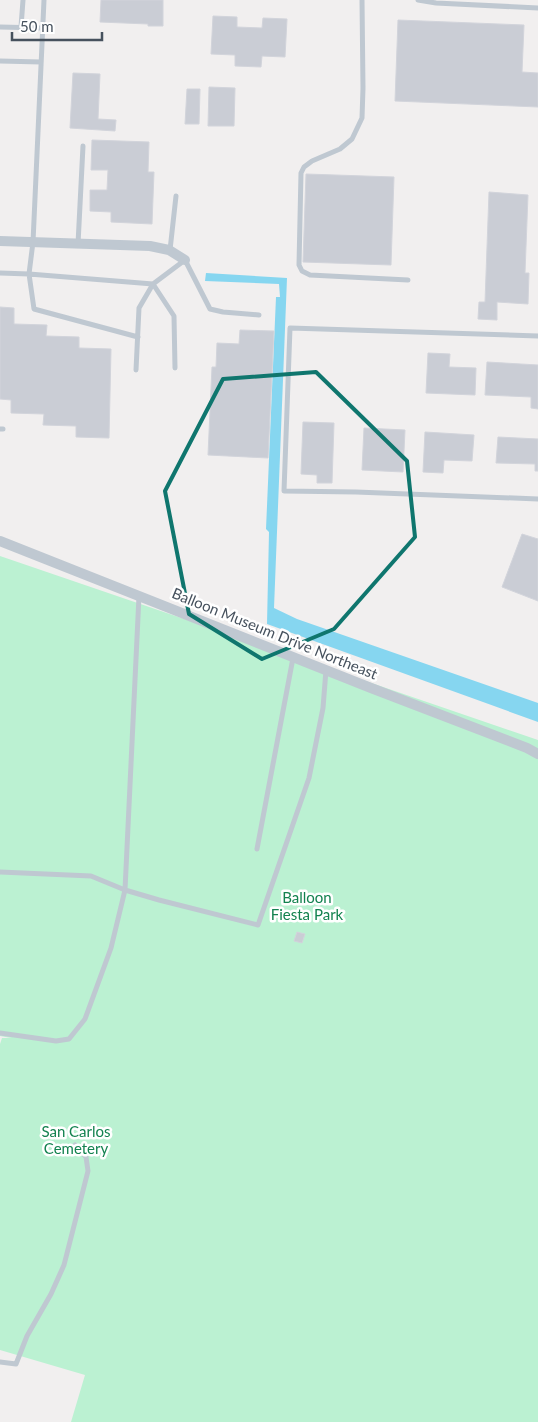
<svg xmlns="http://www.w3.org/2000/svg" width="538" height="1422" viewBox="0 0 538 1422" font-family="Lato,sans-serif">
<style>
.green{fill:#bbf1d2}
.water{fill:#86d6f0}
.building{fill:#cacdd5;stroke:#d2d4db}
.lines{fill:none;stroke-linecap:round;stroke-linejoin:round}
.lane{stroke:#bfc8d1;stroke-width:5}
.street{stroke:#bfc8d1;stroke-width:10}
.marked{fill:none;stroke:#0f766e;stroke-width:4;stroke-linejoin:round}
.labels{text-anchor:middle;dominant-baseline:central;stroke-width:5;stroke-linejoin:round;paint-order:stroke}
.street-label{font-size:15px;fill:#46515d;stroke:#fff}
.park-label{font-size:15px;fill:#13824f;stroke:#fff}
</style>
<rect width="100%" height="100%" fill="#f1efef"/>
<path class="green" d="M0,556L538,740V1422H71L85,1375L0,1350V1044L2,1038H11L0,1036Z"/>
<path class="water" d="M206,273L287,278L274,608L297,619L538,703V722L267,624L269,532L266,529L276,297H280L279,284L205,281Z"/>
<path class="building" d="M101,0H163V26H148V24L100,22Z
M213,16L237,17V27L262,28L263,18L287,19L285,57L262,56L261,67L235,66V55L211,54Z
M398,20L524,25L522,72L538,73V107L395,101Z
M73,73L100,74L98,119L116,120L115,131L70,128Z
M209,87L235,88L234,126H208Z
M187,89H200L199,124H185Z
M92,140L149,142L148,172H154L152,224L111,222V212L90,211V190H107L108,170H91Z
M306,174L394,177L391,265L303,262Z
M489,192L528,195L525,273H529L528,304L497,302V320L478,319L479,302H485Z
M0,307L14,308V324L47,325L46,336L79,337V348L111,349L109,438L76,437V426L43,425L44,414L11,413V400L0,399Z
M240,330L274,331L268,458L208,455L212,367H216L217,343L239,344Z
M428,353L450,354L449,367L476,368L475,395L426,393Z
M487,362L538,365V409L531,408V397L485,395Z
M303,422L334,423L332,483H317V475L301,474Z
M364,428L405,430L403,472L362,470Z
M425,432L474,435L472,461L444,460L443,473L423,472Z
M498,437L538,439V471H535V464L496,463Z
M522,534L538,539V601L502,587Z
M297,932L305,934L302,943L294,941Z"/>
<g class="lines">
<path class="lane" d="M44,0L33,242L29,274L153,284L185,260L210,309L223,312L259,315
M362,0L363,88L362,118L352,139L340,149L312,161L304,167L301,173L299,265L302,271L310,275L408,280
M418,0L436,3L538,8
M0,27L42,28
M21,27L23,0
M0,61L41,62
M78,244L83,146
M170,250L176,196
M0,273L29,274L34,309L138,337
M538,336L290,328L284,491L356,492L538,499
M136,370L139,308L153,284L174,316L175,368
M0,429H3
M257,849L293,658
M0,872L91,876L125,890L159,900L258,925L309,778L323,708L326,670
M0,1033L56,1041L69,1039L85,1019L111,948L125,890L139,596
M0,1362L16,1364L27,1336L51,1294L64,1265L88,1171L86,1157L75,1145"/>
<path class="street" d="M0,241L150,246L169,250L185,260
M0,541L371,688L527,748L538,754"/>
</g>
<path class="marked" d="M316,372L407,461L415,537L334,629L262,659L189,614L165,491L223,379Z"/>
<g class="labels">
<g class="street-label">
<text transform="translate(275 633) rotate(22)">Balloon Museum Drive Northeast</text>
</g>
<g class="park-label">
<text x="307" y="897">Balloon<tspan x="307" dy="17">Fiesta Park</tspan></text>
<text x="76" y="1131">San Carlos<tspan x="76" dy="17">Cemetery</tspan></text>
</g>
</g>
<path d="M12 32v8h90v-8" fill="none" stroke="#46515d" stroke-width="2.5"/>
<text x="20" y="32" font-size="15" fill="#46515d" stroke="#ffffff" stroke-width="4" paint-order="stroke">50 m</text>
</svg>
